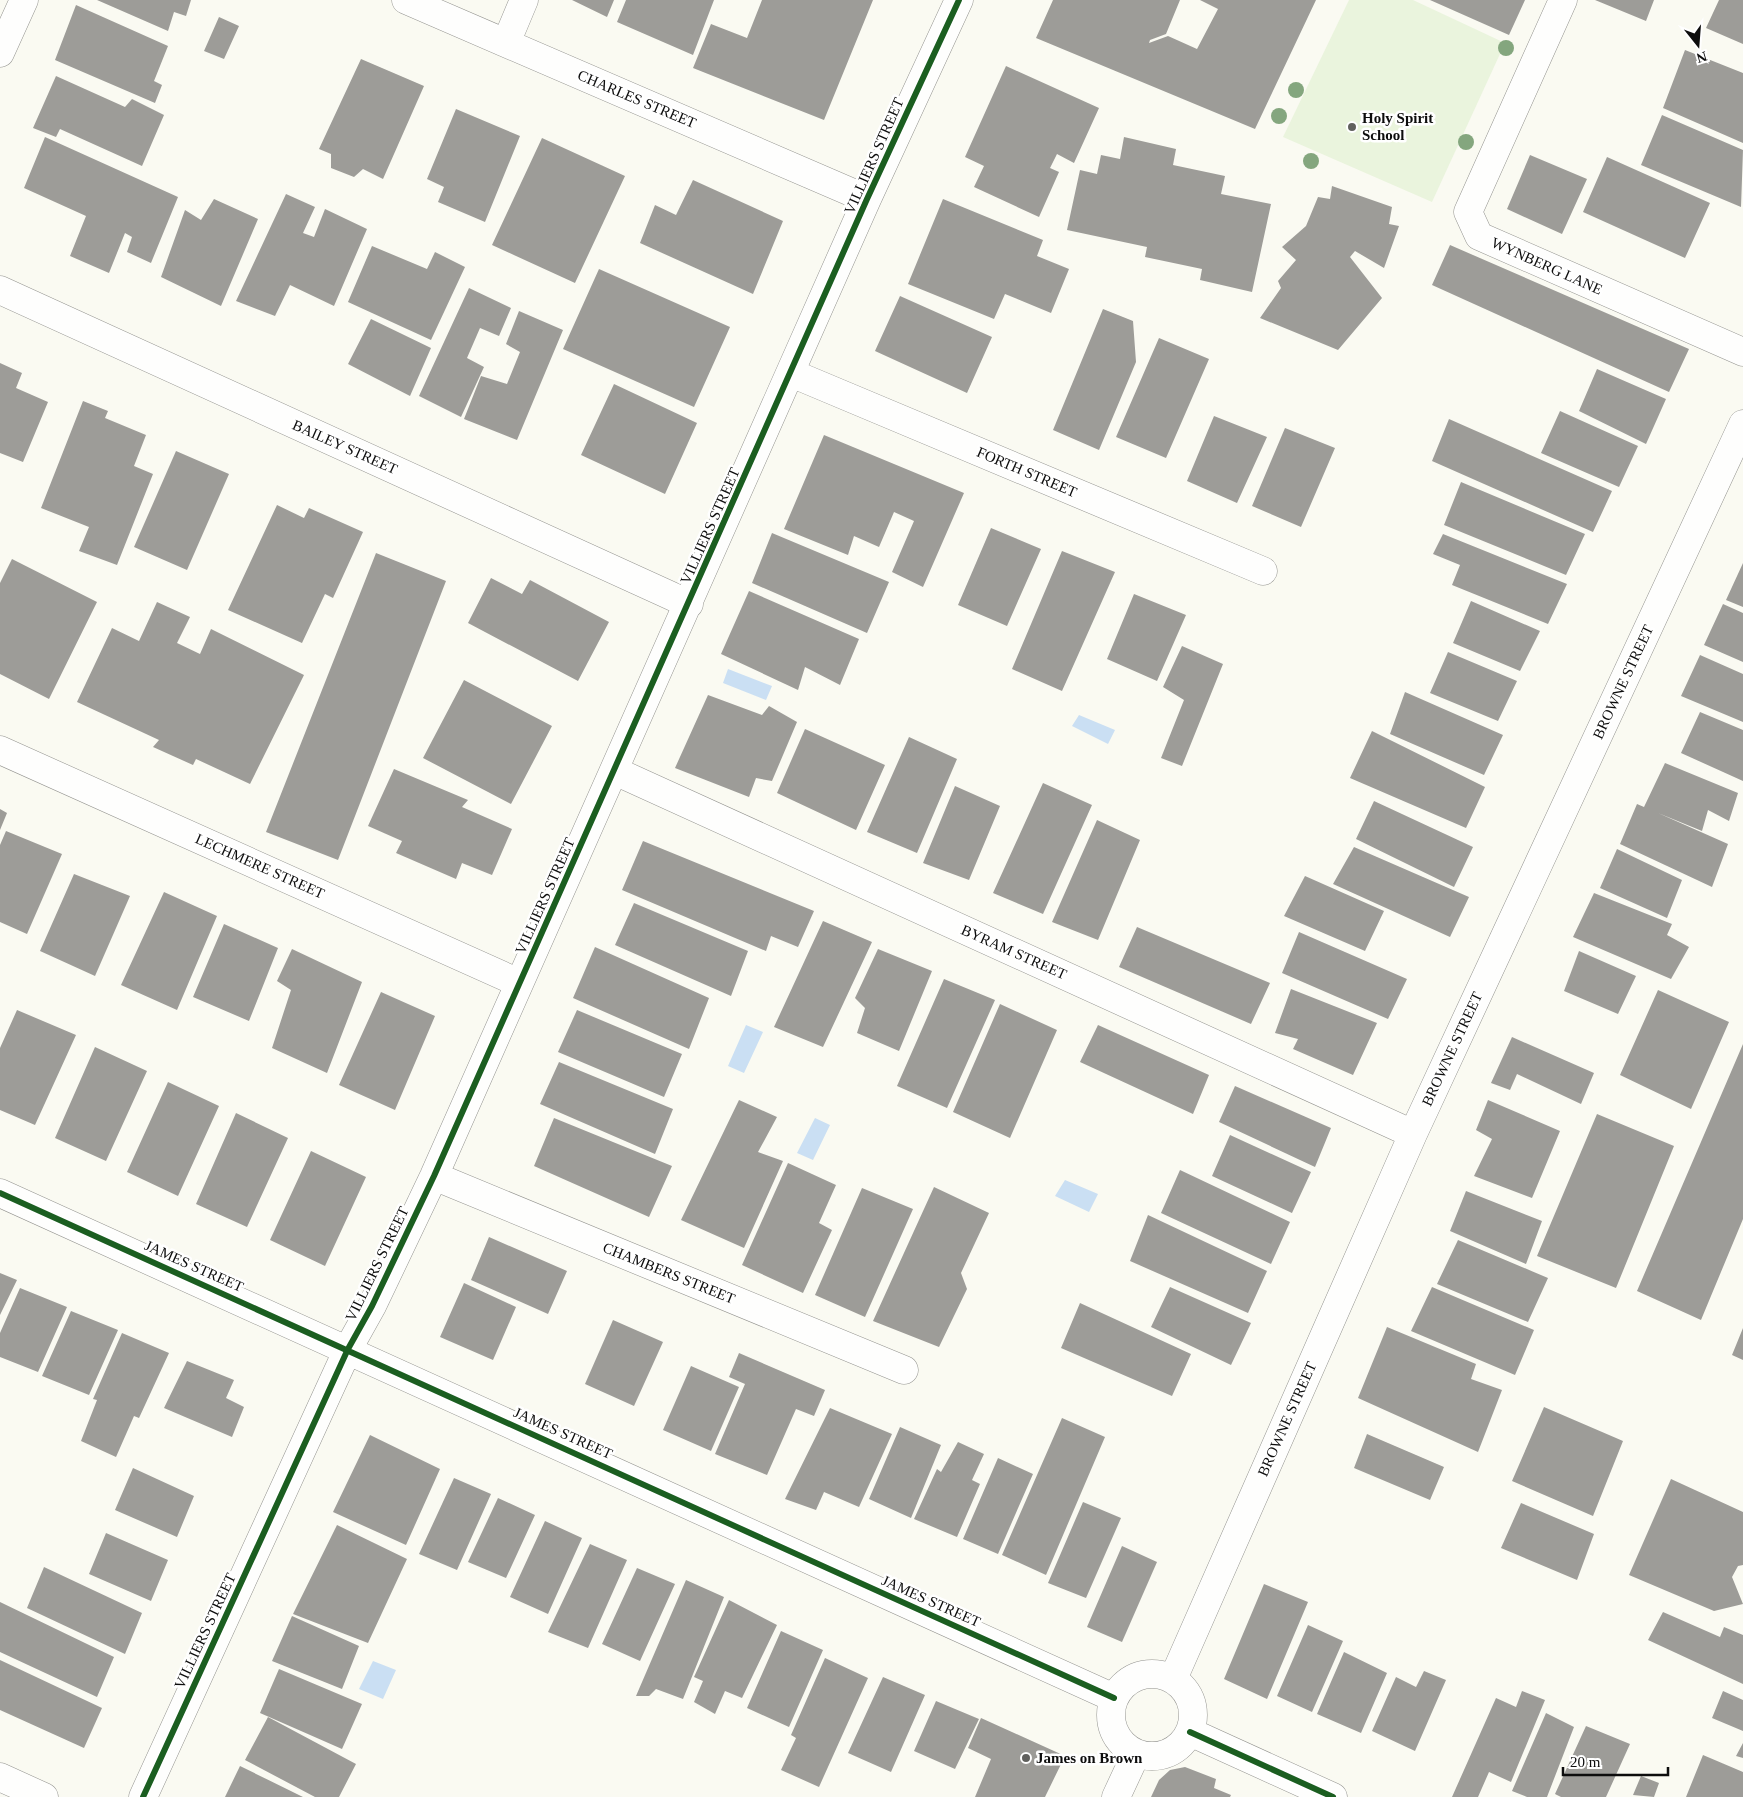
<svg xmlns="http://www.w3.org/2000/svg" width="1743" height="1797" viewBox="0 0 1743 1797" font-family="Georgia,serif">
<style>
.pitch{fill:#eaf4dd}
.water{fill:#cadff3}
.building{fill:#9d9c98}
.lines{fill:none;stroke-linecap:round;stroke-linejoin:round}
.minor-casing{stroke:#949490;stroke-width:29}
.minor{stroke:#fefefd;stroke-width:28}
.cycleway-casing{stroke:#fff;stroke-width:9}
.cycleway{stroke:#1b5e20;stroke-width:6}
.tree{fill:#84a67e}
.poi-dot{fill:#60605d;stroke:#fff;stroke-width:2}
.labels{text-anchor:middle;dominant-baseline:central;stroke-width:5;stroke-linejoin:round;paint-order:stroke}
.street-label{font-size:15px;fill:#0d0d0d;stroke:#fff}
.poi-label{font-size:15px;font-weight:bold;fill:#0d0d0d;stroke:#fff;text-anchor:start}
</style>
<rect width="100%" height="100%" fill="#fafaf2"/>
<path class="pitch" d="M1349,0H1413L1505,43L1432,202L1283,137Z"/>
<path class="water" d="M728,669L772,686L766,700L723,683Z
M1079,715L1115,730L1108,744L1072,726Z
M746,1025L763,1032L744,1073L728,1066Z
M815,1118L830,1125L813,1160L797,1153Z
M1065,1180L1098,1194L1089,1212L1055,1196Z
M373,1661L396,1670L383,1699L359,1689Z"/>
<path class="building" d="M97,0H191L186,16L174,12L168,31Z
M572,0H614L607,17Z
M626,0H714L693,55L617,22Z
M762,0H873L824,120L693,68L711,24L747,38Z
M1053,0H1180L1166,34L1150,40L1149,43L1168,36L1197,49L1218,9L1200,0H1316L1255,129L1036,38Z
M1430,0H1525L1509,35Z
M1595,0H1654L1646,21Z
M1719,0H1743V44L1706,28Z
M76,5L168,46L154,81L162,85L155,103L55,60Z
M219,17L239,26L224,59L204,51Z
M1685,50L1743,73V143L1663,108Z
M361,59L424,86L383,179L363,169L354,177L331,168V154L319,149Z
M1006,66L1099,108L1074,163L1057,154L1050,168L1059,172L1039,217L974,187L984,166L965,157Z
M56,76L125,107L132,99L164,115L142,166L60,129L56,137L33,128Z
M456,109L520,136L485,222L438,202L444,187L427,179Z
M1662,115L1743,150L1741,207L1641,165Z
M45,137L178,197L151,263L127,252L132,237L125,233L109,273L70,256L86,216L24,188Z
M1124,137L1176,149L1173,165L1225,176L1221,194L1271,204L1252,292L1200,280L1202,269L1145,257L1147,247L1067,230L1080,170L1097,174L1101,155L1120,159Z
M542,138L625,176L575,283L492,245Z
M1530,155L1587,179L1562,234L1507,209Z
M1607,157L1710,203L1685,258L1583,212Z
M693,180L783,221L753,294L640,243L655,205L676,215Z
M1332,186L1392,207L1389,224L1399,226L1384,268L1355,251L1350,257L1382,298L1338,350L1260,318L1281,288L1278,281L1296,260L1282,247L1306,226L1318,197L1330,199Z
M286,194L315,207L303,233L314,237L325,209L367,229L334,306L290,285L275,316L236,301Z
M214,199L258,219L221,306L161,277L185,210L201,220Z
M943,199L1043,240L1037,256L1069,269L1051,313L1005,294L994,319L908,284Z
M1450,245L1689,349L1669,392L1432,285Z
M372,246L427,269L435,252L465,267L431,340L348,302Z
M599,269L730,327L694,407L563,349Z
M469,288L511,308L499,336L480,328L467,358L484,367L461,417L419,396Z
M900,296L992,337L967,393L875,351Z
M1103,309L1133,321L1136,362L1099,450L1053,430Z
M519,311L563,330L517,440L464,419L481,376L507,384L520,352L506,344Z
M371,319L431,348L410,396L348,364Z
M1159,338L1209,359L1166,458L1116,437Z
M0,363L22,373L16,388L48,402L23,462L0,453Z
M1597,369L1666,399L1646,444L1579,411Z
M614,384L697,423L665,494L581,455Z
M83,401L108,411L105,418L146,435L134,466L153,474L117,565L79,551L89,527L41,508Z
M1560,411L1638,446L1619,487L1541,453Z
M1214,416L1267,437L1237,503L1187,481Z
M1449,419L1612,491L1593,532L1432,461Z
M1285,428L1335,448L1301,527L1252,506Z
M824,435L964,493L923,587L892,572L914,521L894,512L879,547L854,536L848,555L784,529Z
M176,451L229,474L187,570L134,547Z
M1461,482L1585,534L1566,575L1444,525Z
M277,505L304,518L309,508L363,532L333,598L325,594L302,643L228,610Z
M991,528L1041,549L1007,626L958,605Z
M772,533L889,582L867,633L752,583Z
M1443,534L1567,584L1548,624L1452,585L1460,565L1433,554Z
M1062,551L1115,572L1062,691L1012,669Z
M376,553L446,581L338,860L266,832Z
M12,559L97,602L49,699L0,674V583Z
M1743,563V607L1726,600Z
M491,578L522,594L530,580L609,622L578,681L468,623Z
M749,591L859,639L840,685L805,667L798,690L721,654Z
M1134,594L1186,615L1157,681L1107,659Z
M1471,601L1540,631L1520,671L1453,643Z
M157,602L190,617L177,643L200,654L211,629L304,675L250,784L196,759L193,765L153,747L159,740L77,702L112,628L139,641Z
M1723,604L1743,613V662L1704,645Z
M1182,646L1223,664L1182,766L1161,758L1184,700L1163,687Z
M1448,652L1517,681L1498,721L1430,693Z
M1700,655L1743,674V722L1681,696Z
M464,680L552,726L511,804L423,758Z
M1405,692L1503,735L1484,775L1390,734Z
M708,695L762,715L769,706L797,722L772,781L756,778L749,797L675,768Z
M1700,712L1743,730V781L1681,753Z
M805,729L885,765L856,830L777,793Z
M1372,731L1485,787L1466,828L1350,778Z
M909,737L957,759L917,853L867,832Z
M1665,763L1738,793L1729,821L1708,810L1702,831L1658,813L1728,844L1712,887L1620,844L1637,804L1644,807Z
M394,769L468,800L462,807L512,829L492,875L462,863L456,879L396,853L402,841L368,826Z
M1043,783L1092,805L1043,914L993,893Z
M955,786L1000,806L969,880L923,863Z
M1374,801L1473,847L1454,887L1356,839Z
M0,809L7,813L0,830Z
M1097,820L1140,840L1098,940L1052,922Z
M6,831L62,854L27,934L0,922V845Z
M643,841L814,911L798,947L771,936L766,951L622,890Z
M1354,847L1469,897L1450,937L1333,884Z
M1617,849L1682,880L1667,918L1600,888Z
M74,874L130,896L95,976L40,951Z
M1305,876L1384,911L1365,951L1284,916Z
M164,892L217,916L177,1010L121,985Z
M1594,893L1672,924L1667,935L1689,947L1671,979L1573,937Z
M634,903L748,951L731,996L615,945Z
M823,921L872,942L823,1047L774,1027Z
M224,924L278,948L249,1021L193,997Z
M1137,927L1270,983L1251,1024L1119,967Z
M1299,932L1407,979L1388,1019L1282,973Z
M595,947L709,998L689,1049L573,998Z
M292,949L362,982L327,1073L272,1048L291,990L277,981Z
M878,949L932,971L899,1051L857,1033L865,1008L855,998Z
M1579,951L1636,976L1618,1014L1564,991Z
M944,979L995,1000L947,1108L897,1086Z
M1291,989L1377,1023L1353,1075L1293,1049L1298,1039L1275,1033Z
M1658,990L1729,1022L1691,1109L1620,1075Z
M381,992L435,1016L395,1110L339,1085Z
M1000,1004L1057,1030L1010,1138L953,1112Z
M17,1010L76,1035L35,1125L0,1110V1048Z
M577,1010L682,1054L664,1097L558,1052Z
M1098,1025L1209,1075L1193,1114L1080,1062Z
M1512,1037L1594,1073L1581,1104L1517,1074L1510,1090L1491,1083Z
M1743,1044V1219L1701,1320L1637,1291Z
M95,1047L147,1071L106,1161L55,1138Z
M559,1062L673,1109L655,1154L540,1104Z
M168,1082L219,1106L178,1196L127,1172Z
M1235,1086L1331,1128L1315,1167L1219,1122Z
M739,1100L777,1117L758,1152L783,1161L744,1248L681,1220Z
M1488,1100L1560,1131L1532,1198L1474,1176L1492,1139L1476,1130Z
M236,1113L288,1138L247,1227L196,1204Z
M1597,1114L1674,1146L1616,1288L1537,1256Z
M554,1118L672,1166L649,1217L534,1166Z
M1230,1135L1311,1172L1292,1213L1212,1176Z
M311,1151L366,1177L325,1266L270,1240Z
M788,1163L836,1185L819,1223L832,1230L803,1293L742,1265Z
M1180,1170L1290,1222L1271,1264L1161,1213Z
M934,1187L989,1213L961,1273L967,1289L939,1347L873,1321Z
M862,1188L913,1209L865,1317L815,1295Z
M1466,1191L1542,1221L1526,1264L1450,1231Z
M1148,1215L1267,1271L1248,1313L1130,1261Z
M489,1237L567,1271L548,1314L471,1280Z
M1458,1240L1548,1278L1528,1322L1437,1284Z
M0,1273L17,1280L0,1315Z
M464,1283L516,1307L493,1360L440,1337Z
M1170,1287L1251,1323L1231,1365L1151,1327Z
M1432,1287L1534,1330L1515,1375L1411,1331Z
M20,1288L67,1307L38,1372L0,1357V1333Z
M1080,1303L1191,1354L1172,1396L1061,1348Z
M71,1311L118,1330L89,1395L42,1376Z
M613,1320L663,1342L634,1406L585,1384Z
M1387,1327L1476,1364L1471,1379L1502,1390L1478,1452L1358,1398Z
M1743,1328V1360L1732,1355Z
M122,1333L169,1353L139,1418L134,1416L116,1457L81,1441L97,1400L93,1399Z
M739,1353L825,1390L814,1416L796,1409L767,1475L715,1454L745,1384L729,1377Z
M187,1361L234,1380L226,1398L244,1407L232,1437L164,1408Z
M691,1366L739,1387L711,1451L663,1430Z
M1544,1407L1623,1441L1593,1516L1512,1481Z
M830,1408L892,1434L859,1507L824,1492L816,1510L785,1499Z
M1062,1418L1105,1437L1046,1575L1002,1555Z
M900,1427L941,1445L911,1518L869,1499Z
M1367,1434L1444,1467L1430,1500L1354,1468Z
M370,1435L440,1469L406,1545L333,1512Z
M958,1442L984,1454L972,1480L980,1484L957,1537L914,1519L937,1469L941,1472Z
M998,1458L1033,1474L998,1554L963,1539Z
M133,1468L194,1496L177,1537L115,1510Z
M454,1478L491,1494L457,1570L419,1554Z
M1671,1479L1743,1512V1565L1738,1566L1732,1577L1743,1604L1714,1611L1629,1575Z
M498,1498L535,1515L506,1578L468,1562Z
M1083,1502L1121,1518L1086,1598L1048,1583Z
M1521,1503L1594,1534L1577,1580L1501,1548Z
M545,1521L582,1538L548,1614L510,1597Z
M337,1525L407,1559L368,1643L293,1614Z
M106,1533L168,1560L151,1601L89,1574Z
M590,1544L627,1560L588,1648L548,1632Z
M1122,1546L1157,1562L1122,1642L1087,1627Z
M44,1567L142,1613L125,1654L27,1608Z
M637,1568L675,1584L640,1661L602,1644Z
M686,1580L724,1597L683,1699L656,1689L649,1696H636Z
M1264,1584L1308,1602L1267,1699L1224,1679Z
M729,1600L777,1625L742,1698L725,1691L715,1714L694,1702L703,1681L694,1677Z
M0,1602L114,1657L97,1697L0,1652Z
M1663,1612L1720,1637L1724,1627L1743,1635V1684L1648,1640Z
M292,1616L359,1646L342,1689L272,1661Z
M1308,1625L1343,1641L1312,1712L1277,1696Z
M781,1631L823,1650L789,1727L747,1708Z
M1344,1652L1387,1673L1361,1733L1317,1714Z
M825,1658L868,1678L819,1787L781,1770L796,1738L791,1735Z
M0,1660L102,1708L84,1748L0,1710Z
M279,1669L362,1704L342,1749L260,1713Z
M1424,1671L1446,1680L1415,1751L1372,1731L1396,1677L1416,1687Z
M883,1677L925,1695L891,1772L848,1753Z
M1522,1691L1545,1700L1511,1782L1489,1772L1478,1797H1452L1496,1698L1516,1707Z
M1723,1691L1743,1700V1731L1712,1718Z
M936,1701L979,1719L955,1769L914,1751Z
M1546,1713L1574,1727L1547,1797H1527L1512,1791Z
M268,1717L356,1764L339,1797H315L245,1760Z
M981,1718L1065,1756L1045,1797H975L991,1759L968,1748Z
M1586,1726L1630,1744L1606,1797H1561L1555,1794Z
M1743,1743V1758L1736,1756Z
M1703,1755L1743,1772V1797H1686Z
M240,1766L303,1797H225Z
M1185,1767L1216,1779L1214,1788L1231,1795L1230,1797H1151L1159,1780L1170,1770Z
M1641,1776L1659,1783L1654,1797L1633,1795Z"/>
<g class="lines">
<g class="minor-casing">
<path id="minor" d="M406,0L867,199
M1563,0L1468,212L1479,236L1743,352
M506,43L524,0
M0,53L24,0
M0,290L689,604
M791,373L1263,571
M0,750L519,983
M615,771L1413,1134
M434,1176L904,1370
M0,1193L1114,1698
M1111 1715a41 41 0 1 1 82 0a41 41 0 1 1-82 0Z
M1173,1679L1413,1134L1743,424
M1190,1732L1333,1797
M0,1777L44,1797
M143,1797L348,1349L372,1306L434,1176L867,199L959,0
M1116,1797L1136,1754"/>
</g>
<use href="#minor" class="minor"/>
<g class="cycleway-casing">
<path id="cycleway" d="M0,1193L1114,1698
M1190,1732L1333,1797
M143,1797L348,1349L372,1306L434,1176L867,199L959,0"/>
</g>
<use href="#cycleway" class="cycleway"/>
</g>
<g class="tree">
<circle cx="1506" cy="48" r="8"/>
<circle cx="1296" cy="90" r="8"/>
<circle cx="1279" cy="116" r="8"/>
<circle cx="1466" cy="142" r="8"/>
<circle cx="1311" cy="161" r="8"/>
</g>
<g class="poi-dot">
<circle cx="1352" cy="127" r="5"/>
<circle cx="1026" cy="1758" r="5"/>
</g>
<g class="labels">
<g class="street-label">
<text transform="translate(637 99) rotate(23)">CHARLES STREET</text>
<text transform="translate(874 156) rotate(-66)">VILLIERS STREET</text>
<text transform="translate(1547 266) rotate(24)">WYNBERG LANE</text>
<text transform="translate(345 447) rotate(24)">BAILEY STREET</text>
<text transform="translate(1027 472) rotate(23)">FORTH STREET</text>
<text transform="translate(710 526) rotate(-66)">VILLIERS STREET</text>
<text transform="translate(1623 682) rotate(-65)">BROWNE STREET</text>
<text transform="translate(260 866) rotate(24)">LECHMERE STREET</text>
<text transform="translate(545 896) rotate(-66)">VILLIERS STREET</text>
<text transform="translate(1014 952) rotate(24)">BYRAM STREET</text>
<text transform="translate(1452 1049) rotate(-65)">BROWNE STREET</text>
<text transform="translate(377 1264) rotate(-64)">VILLIERS STREET</text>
<text transform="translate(194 1266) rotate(24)">JAMES STREET</text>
<text transform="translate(669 1273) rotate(22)">CHAMBERS STREET</text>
<text transform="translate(1287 1419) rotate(-66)">BROWNE STREET</text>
<text transform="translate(563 1433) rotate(24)">JAMES STREET</text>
<text transform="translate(931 1601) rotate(24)">JAMES STREET</text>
<text transform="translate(205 1631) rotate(-65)">VILLIERS STREET</text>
</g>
<g class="poi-label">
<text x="1362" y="118">Holy Spirit<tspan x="1362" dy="17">School</tspan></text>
<text x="1036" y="1758">James on Brown</text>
</g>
</g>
<g transform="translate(1698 45) rotate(163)" stroke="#ffffff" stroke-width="4" paint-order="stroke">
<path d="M0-4L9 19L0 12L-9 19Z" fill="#0d0d0d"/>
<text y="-8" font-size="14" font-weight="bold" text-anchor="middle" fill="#0d0d0d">N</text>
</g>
<path d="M1563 1767v8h105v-8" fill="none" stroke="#0d0d0d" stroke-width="2.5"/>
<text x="1570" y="1767" font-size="15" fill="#0d0d0d" stroke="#ffffff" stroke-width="4" paint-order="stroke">20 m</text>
</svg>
